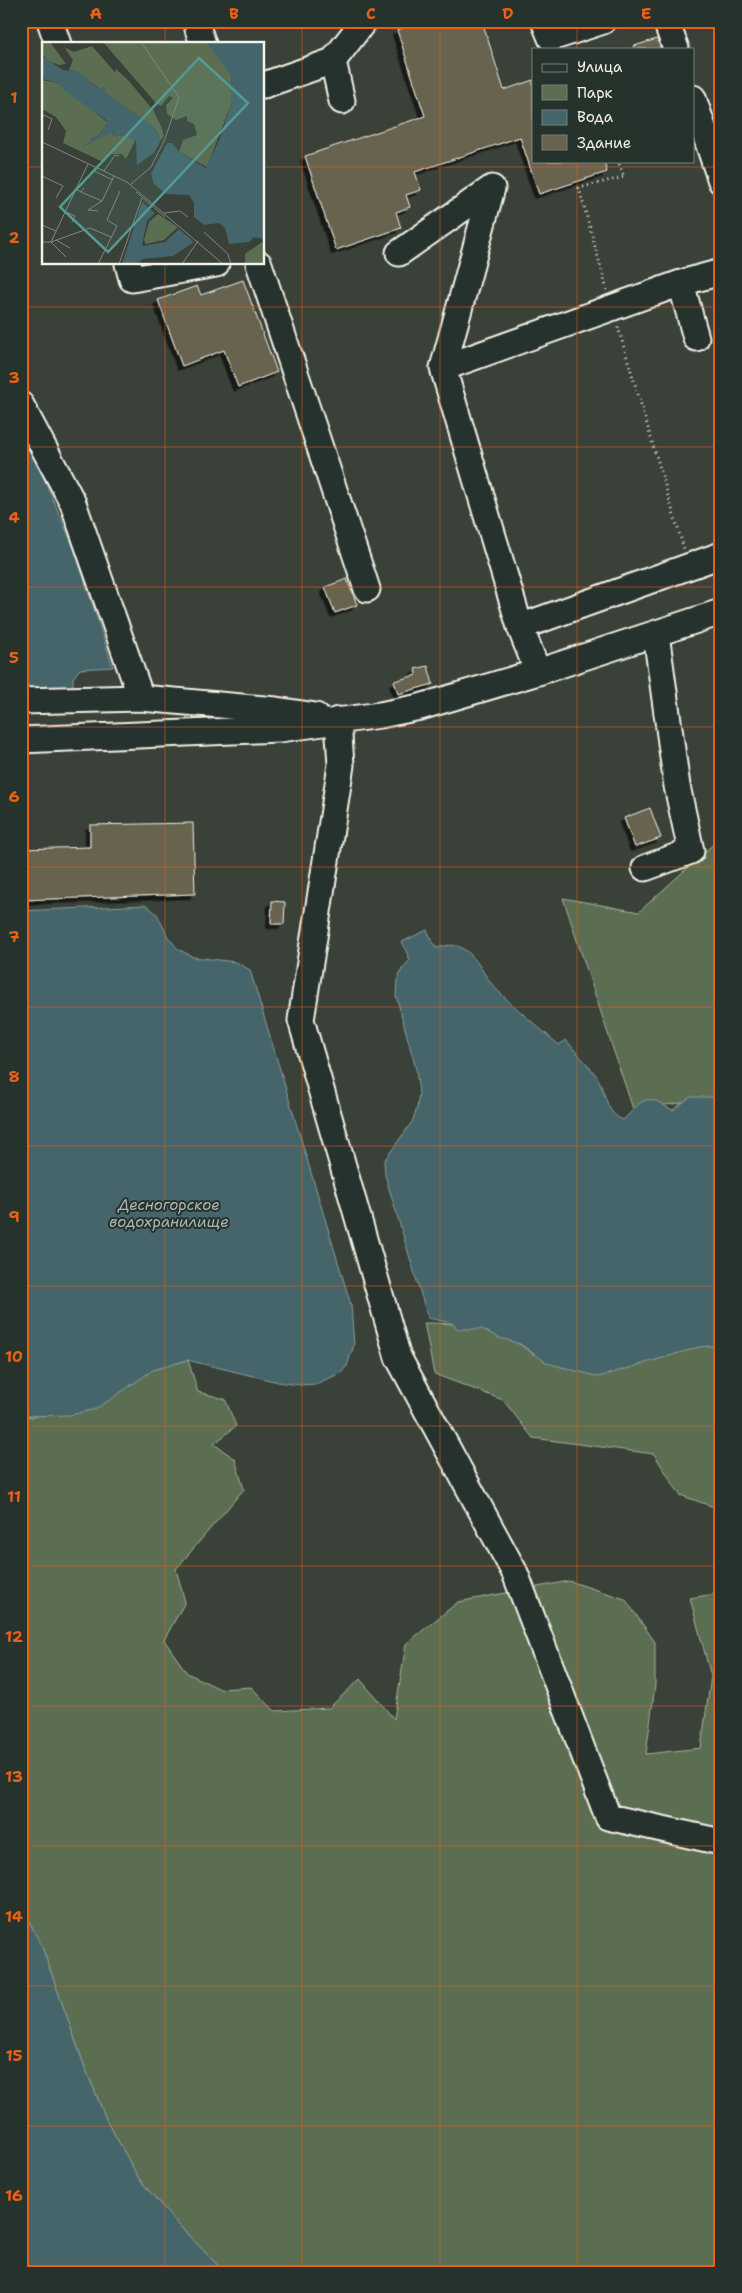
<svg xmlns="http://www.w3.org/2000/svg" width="742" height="2293" viewBox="0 0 742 2293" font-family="'Shantell Sans',sans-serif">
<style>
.green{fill:#5c6e51;stroke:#a8b09c}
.water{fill:#44656b;stroke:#8a9d9d}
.building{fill:#676350;stroke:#f4f1e8;filter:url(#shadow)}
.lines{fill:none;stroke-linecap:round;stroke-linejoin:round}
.minor-casing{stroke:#f4f1e8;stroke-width:29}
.path{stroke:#f4f1e8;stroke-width:3;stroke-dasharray:1 4;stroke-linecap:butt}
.minor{stroke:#26332d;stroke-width:25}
.grid{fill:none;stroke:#e96117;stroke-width:1;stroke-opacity:0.55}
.labels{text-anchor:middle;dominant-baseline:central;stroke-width:4;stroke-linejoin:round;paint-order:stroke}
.water-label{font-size:15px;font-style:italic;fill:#aeb9b6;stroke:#26332d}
.inset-road{fill:none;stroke:#84877e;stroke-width:1}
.view{fill:#549b93;fill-opacity:0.15;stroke:#549b93;stroke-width:2.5}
.inset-edge{fill:none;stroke:#f4f1e8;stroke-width:2.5}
.neatline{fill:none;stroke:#e96117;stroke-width:2}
.grid-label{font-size:16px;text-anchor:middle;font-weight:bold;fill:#e96117}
</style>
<defs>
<filter id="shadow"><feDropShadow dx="-4.5" dy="4.5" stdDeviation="0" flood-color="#0009"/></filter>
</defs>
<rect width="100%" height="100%" fill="#3a4138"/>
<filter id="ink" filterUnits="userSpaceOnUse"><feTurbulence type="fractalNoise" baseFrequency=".02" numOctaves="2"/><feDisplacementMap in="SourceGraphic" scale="10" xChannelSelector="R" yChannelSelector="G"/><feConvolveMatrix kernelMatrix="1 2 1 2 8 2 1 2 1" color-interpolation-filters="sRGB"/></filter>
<g filter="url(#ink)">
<path class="green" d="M721,837V1098L633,1109L563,898L639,912Z
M424,1323C464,1323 502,1328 533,1354L721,1335V1507H714L680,1495L654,1454L533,1438L503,1400L434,1374Z
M188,1360L198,1392L225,1399L236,1426L214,1444L235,1459L244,1489L176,1569L185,1602L164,1640L187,1673L220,1689L251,1687L275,1711L329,1708L360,1679L394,1719L406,1644L458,1602L569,1581L625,1599L655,1642V1685L646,1754L701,1748L711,1676L690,1598L721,1593V2272H224L171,2217L139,2179L106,2119L84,2065L42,1947L21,1905V1416L33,1417L127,1386L153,1369Z"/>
<path class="water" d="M21,435L42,474L74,548L113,667L80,669L73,678V688L21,689Z
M146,905L157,914L168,937L178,949L193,957L236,962L250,970L351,1305L354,1345L347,1366L341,1373L316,1384L300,1385L278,1382L187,1360L153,1370L96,1409L70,1415L21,1416V911Z
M427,930L436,948C445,946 453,943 462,948C478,957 484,977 496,989C516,1009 538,1027 559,1045L566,1040C575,1051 586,1062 595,1074C606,1088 604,1113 623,1120C635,1110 640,1094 659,1102C664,1105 667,1108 673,1110L690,1097H721V1345L699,1347L599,1377L547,1363L520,1344L497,1337L482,1329H458L452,1323L428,1318L385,1175L384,1161L412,1122L417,1108L419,1093L416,1069L396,995L397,980L402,969L410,960L402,942Z
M21,1905L42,1947L84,2065L106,2119L139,2179L171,2217L224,2272H21Z"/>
<path class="building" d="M424,21H482L504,90L533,80V161H604L607,172L539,194L520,137L415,172L421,190L406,195L410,207L396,212L401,228L336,250L305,156L425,116L397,30Z
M657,39L661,49H634V46Z
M243,280L277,372L238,387L224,350L182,366L158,300L197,286L201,295Z
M347,579L357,605L335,613L325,587Z
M428,666L433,684L398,694L394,681L417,675L415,669Z
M650,808L661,838L635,847L624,818Z
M193,823L195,894L21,900V849L90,847V825Z
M272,901L285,902L284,924H271Z"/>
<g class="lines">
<g class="minor-casing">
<path id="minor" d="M50,21L58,44
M544,21L551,38L603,21
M666,21L676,49
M198,29L203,44
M333,61L342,101
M264,85L333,61L364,21
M693,98L721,181
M399,253L492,188L443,368L520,627L538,672
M128,264L132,279L216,264
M259,264L367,589
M681,283L721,272
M443,368L681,283L696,338
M21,405L73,503L141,698
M520,627L721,555
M21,701L141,698L276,710L316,716
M338,720L341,765L301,1020L398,1357L515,1573L608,1817L721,1842
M21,740L280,729L380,715L420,707L538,672L721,612
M645,868L691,851L677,786L656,634"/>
</g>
<path class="path" d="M607,290L579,188L624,177L618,161
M618,327L684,549"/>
<use href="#minor" class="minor"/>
</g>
</g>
<path class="grid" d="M165,21V44M302,21V2272M440,21V2272M577,21V49M577,161V2272M21,167H44M264,167H721M165,264V2272M21,307H721M21,447H721M21,587H721M21,727H721M21,867H721M21,1007H721M21,1146H721M21,1286H721M21,1426H721M21,1566H721M21,1706H721M21,1846H721M21,1986H721M21,2126H721"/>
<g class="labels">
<g class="water-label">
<text x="169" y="1205">Десногорское<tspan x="169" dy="17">водохранилище</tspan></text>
</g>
</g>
<g transform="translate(42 42)">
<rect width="222" height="222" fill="#3a4138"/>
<path d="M0,0H8L24,22L17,23L4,18L2,13L0,15ZM61,0H164L177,13L189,33L190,60L165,125L137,110L141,98L155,93L152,82L145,79V74L134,78L125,72L124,63L131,56L127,54L119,64L113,60ZM50,4L71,28L73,30L74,27L87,39L111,68L119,84L122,94L119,98L113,87L62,50L61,45L58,47L35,30L27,28L31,18L22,5L32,10ZM0,38L17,41L66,81L57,93L46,99L70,90L72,94H86L93,99L84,117L80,112H68L59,119L21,101L24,89L14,75L0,67ZM116,172L136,185L122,198L104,202L102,198L107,180ZM220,200L222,202V222H203V212Z" fill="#5c6e51"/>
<path d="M164,0H222V197L212,195L207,200L187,202L183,186L177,181L162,183L152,175V161L147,153L124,152L112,142L109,132L125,101H130L137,110L164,126L178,96L190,60L189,33ZM0,14L21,28L35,29L57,47L64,44L62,50L111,84L119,98L112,111L95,123L94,99L85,94H72L71,90L39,106L60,90L65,79L22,48L17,41L0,37ZM100,160L113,171L105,179L100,204L123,200L137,187L152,200L131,214L100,217L96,222H80Z" fill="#44656b"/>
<path class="inset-road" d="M0,77L2,73L10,77L6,88M0,100L85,140L181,222M52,129L71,138M62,129L73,113L77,114M0,134L21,144L14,156M88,143L109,125L123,97L137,55L99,0M42,146L39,150L60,159M39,150L34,147L46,122M94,150L123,175M56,169L46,168L60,159L72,134M24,170L33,174L30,180M122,171L138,169L146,175M0,183L14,189M162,190L186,212L189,222M14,198L28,206M0,200H9L34,147M24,215L9,200L48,186L69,195M56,222L75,184L65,178L78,149M77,222L100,156M140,222L156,199"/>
<path class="view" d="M157,16L206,61L66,210L18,165Z"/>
<rect width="222" height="222" class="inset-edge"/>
</g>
<rect width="742" height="2293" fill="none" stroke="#26332d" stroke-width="55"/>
<rect x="532" y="48" width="162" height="115" fill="#26332d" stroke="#787f78"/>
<rect x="542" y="64" width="25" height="8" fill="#26332d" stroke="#787f78"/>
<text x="577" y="72" font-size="15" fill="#f4f1e8">Улица</text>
<rect x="542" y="85" width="25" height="15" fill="#5c6e51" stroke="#787f78"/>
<text x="577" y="98" font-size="15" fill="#f4f1e8">Парк</text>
<rect x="542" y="110" width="25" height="15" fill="#44656b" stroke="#787f78"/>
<text x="577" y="122" font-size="15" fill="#f4f1e8">Вода</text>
<rect x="542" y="135" width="25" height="15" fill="#676350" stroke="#787f78"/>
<text x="577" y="148" font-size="15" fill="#f4f1e8">Здание</text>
<rect x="28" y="28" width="686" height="2238" class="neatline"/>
<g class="grid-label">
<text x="96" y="19">A</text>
<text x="234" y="19">B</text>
<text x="371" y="19">C</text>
<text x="508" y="19">D</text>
<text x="646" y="19">E</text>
<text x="14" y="103">1</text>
<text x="14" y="243">2</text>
<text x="14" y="383">3</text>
<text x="14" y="523">4</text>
<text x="14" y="663">5</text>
<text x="14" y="802">6</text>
<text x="14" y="942">7</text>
<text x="14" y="1082">8</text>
<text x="14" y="1222">9</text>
<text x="14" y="1362">10</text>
<text x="14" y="1502">11</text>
<text x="14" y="1642">12</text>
<text x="14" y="1782">13</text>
<text x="14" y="1922">14</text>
<text x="14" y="2061">15</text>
<text x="14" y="2201">16</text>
</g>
</svg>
